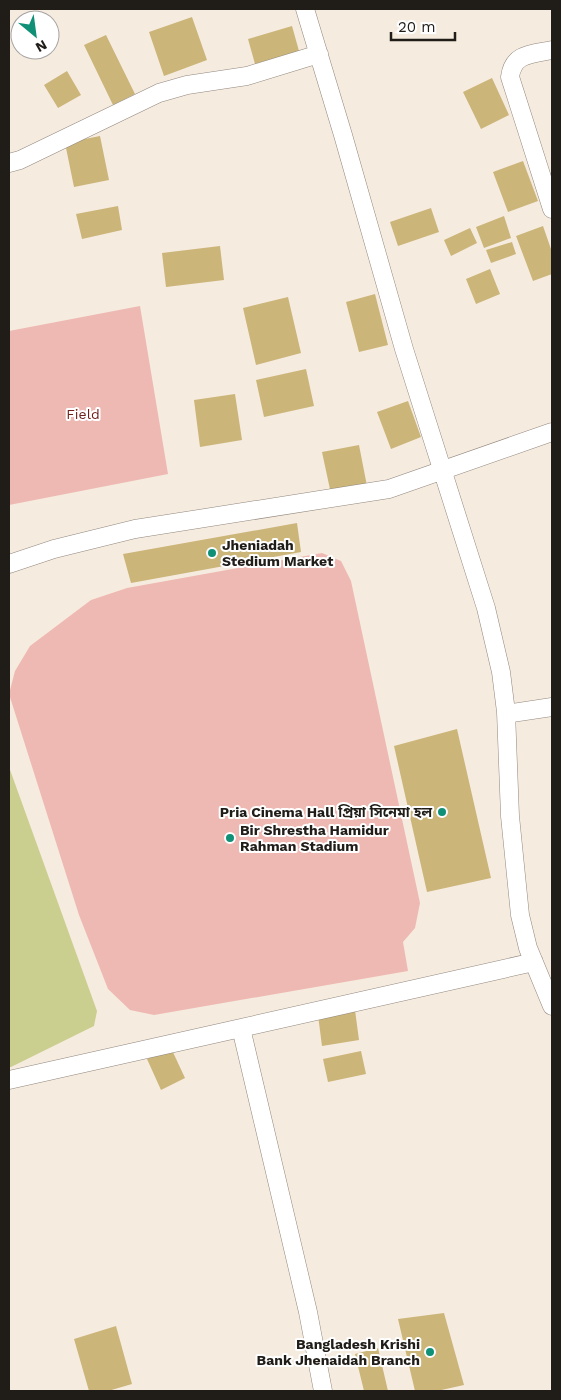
<svg xmlns="http://www.w3.org/2000/svg" width="561" height="1400" viewBox="0 0 561 1400" font-family="'Work Sans','Noto Sans Bengali',sans-serif">
<style>
.green{fill:#eeb9b2}
.water{fill:#cacf8f}
.building{fill:#cbb579}
.lines{fill:none;stroke-linecap:round;stroke-linejoin:round}
.minor-casing{stroke:#91877d;stroke-width:19}
.minor{stroke:#fff;stroke-width:18}
.poi-dot{fill:#0f9077;stroke:#fff;stroke-width:2}
.labels{text-anchor:middle;dominant-baseline:central;stroke-width:4;stroke-linejoin:round;paint-order:stroke}
.park-label{font-size:14px;fill:#6f201c;stroke:#fff}
.poi-label{font-size:14px;font-weight:bold;fill:#201c18;stroke:#fff;text-anchor:start}
</style>
<rect width="100%" height="100%" fill="#f6ebdf"/>
<path class="green" d="M140,306L168,474L9,505V331Z
M322,553L341,561L351,581L420,903L415,928L403,942L408,971L154,1015L130,1010L108,989L79,915L9,694L15,671L30,646L91,600L127,588Z"/>
<path class="water" d="M9,767L97,1011L94,1026L11,1067H9Z"/>
<path class="building" d="M192,17L207,60L164,76L149,32Z
M292,26L299,51L255,64L248,39Z
M106,35L135,94L113,105L84,45Z
M67,71L81,95L58,108L44,85Z
M492,78L509,115L481,129L463,92Z
M100,136L109,180L74,187L65,143Z
M523,161L538,201L508,212L493,172Z
M118,206L122,230L82,239L76,214Z
M431,208L439,232L398,246L390,222Z
M504,216L511,238L484,248L476,227Z
M543,226L552,252V274L533,281L516,236Z
M470,228L477,243L451,256L444,240Z
M512,242L516,254L491,263L486,250Z
M220,246L224,280L166,287L162,253Z
M490,269L500,294L476,304L466,279Z
M375,294L388,345L359,352L346,302Z
M288,297L301,353L256,365L243,308Z
M306,369L314,406L264,417L256,380Z
M235,394L242,440L200,447L194,400Z
M408,401L421,437L391,449L377,412Z
M359,445L367,486L331,494L322,452Z
M297,523L301,552L131,583L123,554Z
M457,729L491,878L427,892L394,746Z
M355,1010L359,1040L322,1046L318,1015Z
M171,1048L185,1078L161,1090L147,1059Z
M361,1051L366,1074L328,1082L323,1059Z
M444,1313L464,1385L437,1391H415L398,1319Z
M116,1326L132,1384L108,1391H89L74,1339Z
M378,1348L388,1391H364L355,1354Z"/>
<g class="lines">
<g class="minor-casing">
<path id="minor" d="M305,9L343,135L404,349L486,608L501,672L506,712L510,816L520,915L528,948L552,1006
M552,50C532,54 513,53 510,77L552,209
M9,163L20,160L159,93L187,85L247,76L319,54
M9,564L54,549L135,529L389,489L552,432
M506,714L552,707
M9,1080L241,1028
M323,1391L308,1312L241,1028L534,962"/>
</g>
<use href="#minor" class="minor"/>
</g>
<g class="poi-dot">
<circle cx="212" cy="553" r="5"/>
<circle cx="442" cy="812" r="5"/>
<circle cx="230" cy="838" r="5"/>
<circle cx="430" cy="1352" r="5"/>
</g>
<g class="labels">
<g class="park-label">
<text x="83" y="414">Field</text>
</g>
<g class="poi-label">
<text x="222" y="545">Jheniadah<tspan x="222" dy="16">Stedium Market</tspan></text>
<text x="432" y="812" text-anchor="end">Pria Cinema Hall প্রিয়া সিনেমা হল</text>
<text x="240" y="830">Bir Shrestha Hamidur<tspan x="240" dy="16">Rahman Stadium</tspan></text>
<text x="420" y="1344" text-anchor="end">Bangladesh Krishi<tspan x="420" dy="16">Bank Jhenaidah Branch</tspan></text>
</g>
</g>
<rect width="561" height="1400" fill="none" stroke="#201c18" stroke-width="20"/>
<g transform="translate(35 35) rotate(151)"><circle r="24" fill="#ffffff" stroke="#a6a4a3"/>
<path d="M0-4L9 19L0 12L-9 19Z" fill="#0f9077"/>
<text y="-8" font-size="14" font-weight="bold" text-anchor="middle" fill="#201c18">N</text>
</g>
<path d="M391 32v8h64v-8" fill="none" stroke="#201c18" stroke-width="2.5"/>
<text x="398" y="32" font-size="15" fill="#201c18" stroke="#ffffff" stroke-width="4" paint-order="stroke">20 m</text>
</svg>
